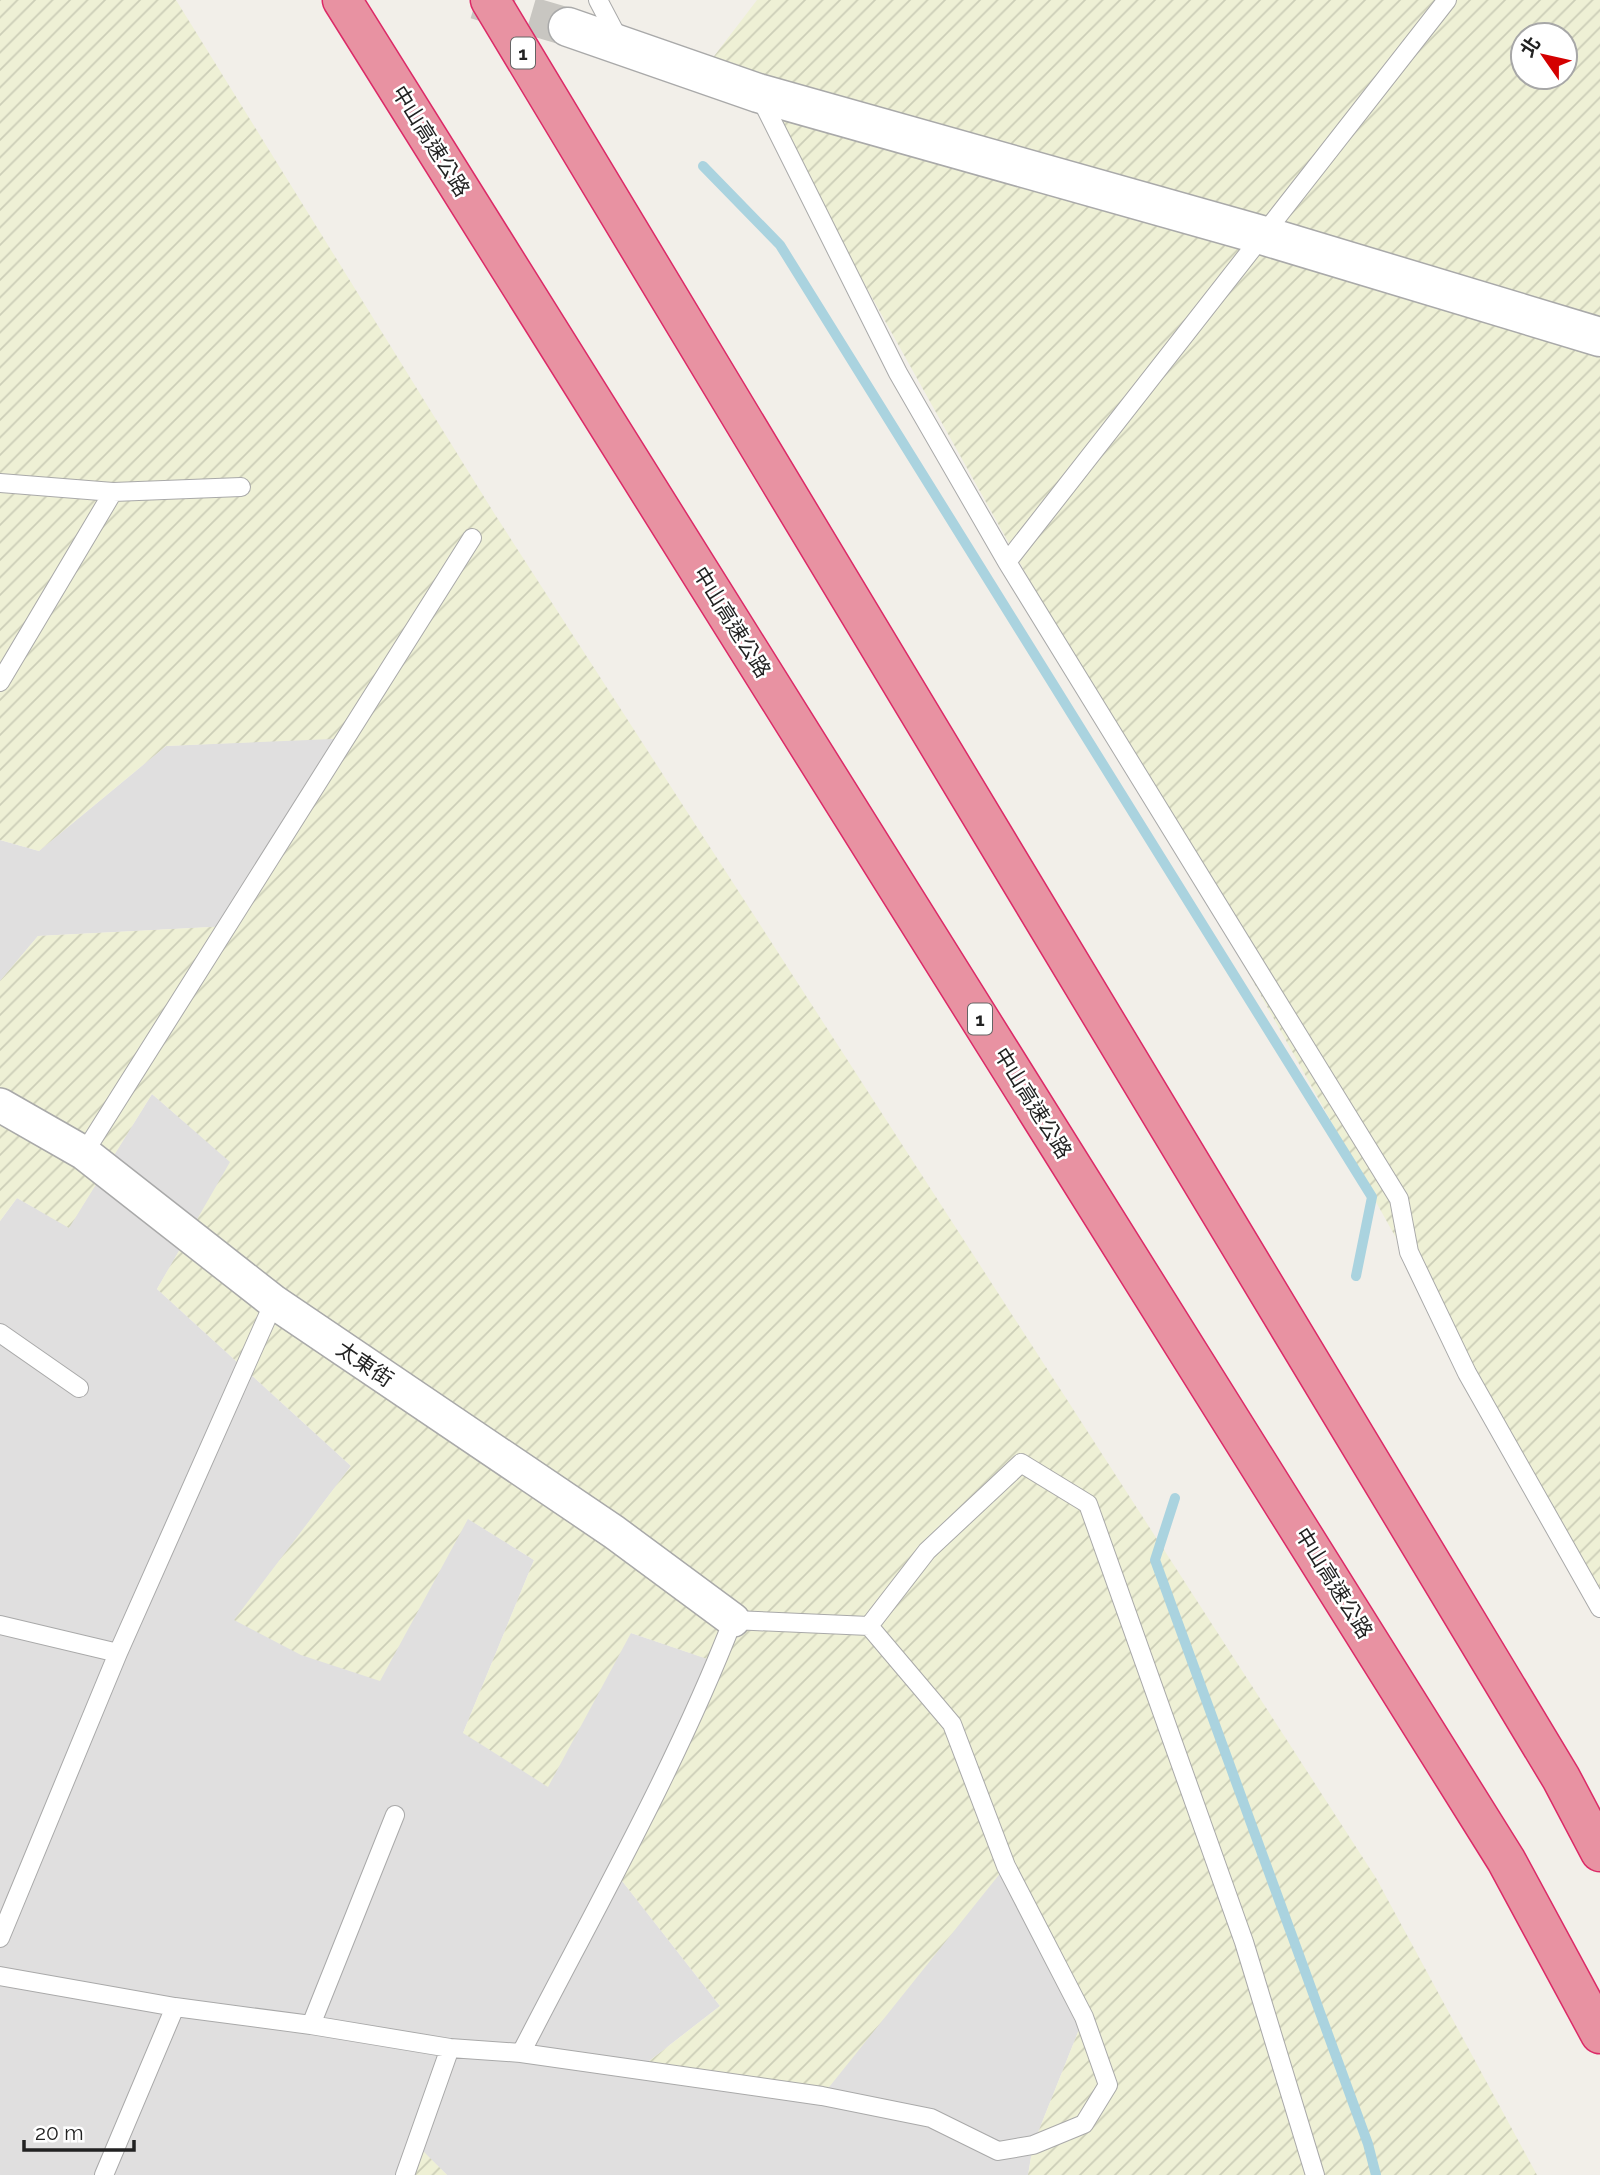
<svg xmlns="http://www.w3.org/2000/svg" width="1600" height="2175" viewBox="0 0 1600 2175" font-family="Raleway,'Noto Sans TC',sans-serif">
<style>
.residential{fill:#e0dfdf}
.farmland{fill:url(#farmland-furrows);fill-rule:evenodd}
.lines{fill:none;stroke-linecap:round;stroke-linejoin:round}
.stream{stroke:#aad3df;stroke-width:10}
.tertiary-tunnel{stroke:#c8c6c1;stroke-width:38;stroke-dasharray:38 19;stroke-linecap:butt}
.service-casing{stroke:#a9a9a9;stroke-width:20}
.minor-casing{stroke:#a9a9a9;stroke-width:36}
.tertiary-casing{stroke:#a9a9a9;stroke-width:41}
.motorway-casing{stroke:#dc2a67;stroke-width:41}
.service{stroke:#fff;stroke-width:18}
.minor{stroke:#fff;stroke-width:33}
.tertiary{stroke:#fff;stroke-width:38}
.motorway{stroke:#e892a2;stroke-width:38}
.labels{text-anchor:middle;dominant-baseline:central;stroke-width:5;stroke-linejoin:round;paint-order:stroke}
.shield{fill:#fff;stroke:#646464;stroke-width:2}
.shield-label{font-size:19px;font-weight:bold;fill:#222}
.street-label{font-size:21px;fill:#222;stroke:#fff}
</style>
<defs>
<pattern id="farmland-furrows" width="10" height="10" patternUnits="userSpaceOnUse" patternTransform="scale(1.75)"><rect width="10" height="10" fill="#eef0d5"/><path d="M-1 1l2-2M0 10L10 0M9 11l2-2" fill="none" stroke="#ccceb7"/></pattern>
</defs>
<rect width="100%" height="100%" fill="#f2efe9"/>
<path class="residential" d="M357,737L231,926L38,936L0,981V840L39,851L166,746Z
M152,1094L231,1162L157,1289L351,1466L235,1620L380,1680L467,1518L534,1560L463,1733L631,1633L717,1662L615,1872L720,2006L640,2068L1006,1866L1084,2017L1033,2145L1028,2175H447L415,2144L409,2175H0V1221L17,1198L69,1227Z"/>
<path class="farmland" d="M0,0H176L494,513L1376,1878L1537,2175H1028L1033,2145L1084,2017L1006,1866L822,2096L639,2069L720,2006L615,1872L716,1662L631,1633L548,1787L463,1733L534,1560L468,1519L380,1681L301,1655L234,1620L351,1466L157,1289L230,1162L152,1094L69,1228L17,1198L0,1221V981L38,936L231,926L357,738L166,746L39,851L0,840Z
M757,0H1600V1604L758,93L705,68ZM1523,35H1565V77H1523Z
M415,2143L447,2175H409Z"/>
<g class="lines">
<path class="stream" d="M703,166L780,245L1372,1197L1356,1276
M1175,1498L1155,1560L1368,2144L1376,2175"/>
<path class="tertiary-tunnel" d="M476,0L568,27"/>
<g class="service-casing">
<path id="service" d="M598,0L619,40
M760,97L898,373L1007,562L1399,1199L1409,1252L1467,1373L1600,1608
M0,483L113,492L241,487
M1007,562L1447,0
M0,682L113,492
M84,1153L472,538
M0,1333L79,1388
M0,1625L118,1653
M869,1626L927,1551L1021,1463L1088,1504L1244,1942L1315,2175
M0,1938L118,1653L274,1302
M0,1976L175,2007L311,2025L450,2048L521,2053L822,2096L931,2118L998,2151L1033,2145L1084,2124L1108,2085L1084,2017L1006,1866L952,1724L869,1626L733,1620C675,1769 594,1911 521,2053
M311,2025L395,1815
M104,2175L175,2007
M405,2175L450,2048"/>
</g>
<g class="minor-casing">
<path id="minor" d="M0,1105L84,1153L274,1302L614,1532L733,1620"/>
</g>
<g class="tertiary-casing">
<path id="tertiary" d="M568,27L758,93L1265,236L1600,337"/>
</g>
<g class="motorway-casing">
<path id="motorway" d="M342,0L1506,1860L1600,2034
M490,0L1561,1778L1600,1852"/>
</g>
<use href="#service" class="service"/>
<use href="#minor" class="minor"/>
<use href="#tertiary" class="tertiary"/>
<use href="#motorway" class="motorway"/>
</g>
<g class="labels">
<g class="shield">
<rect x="511" y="37.5" width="24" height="31" rx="5"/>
<rect x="968" y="1003.5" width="24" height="31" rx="5"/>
</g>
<g class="shield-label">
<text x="523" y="53">1</text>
<text x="980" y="1019">1</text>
</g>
<g class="street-label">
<text transform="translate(431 141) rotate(58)">中山高速公路</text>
<text transform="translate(732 622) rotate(58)">中山高速公路</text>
<text transform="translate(1033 1103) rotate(58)">中山高速公路</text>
<text transform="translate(365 1364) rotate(34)">太東街</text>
<text transform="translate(1334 1583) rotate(58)">中山高速公路</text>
</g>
</g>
<g transform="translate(1544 56) rotate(304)"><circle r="33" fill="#ffffff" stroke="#a7a7a7" stroke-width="2"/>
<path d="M0-5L12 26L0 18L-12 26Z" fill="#d40000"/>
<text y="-10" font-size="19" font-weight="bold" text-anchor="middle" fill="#222222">北</text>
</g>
<path d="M24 2140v10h110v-10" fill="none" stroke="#222222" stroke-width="3.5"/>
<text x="35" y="2140" font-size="21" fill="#222222" stroke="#ffffff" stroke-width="5" paint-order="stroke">20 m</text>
</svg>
